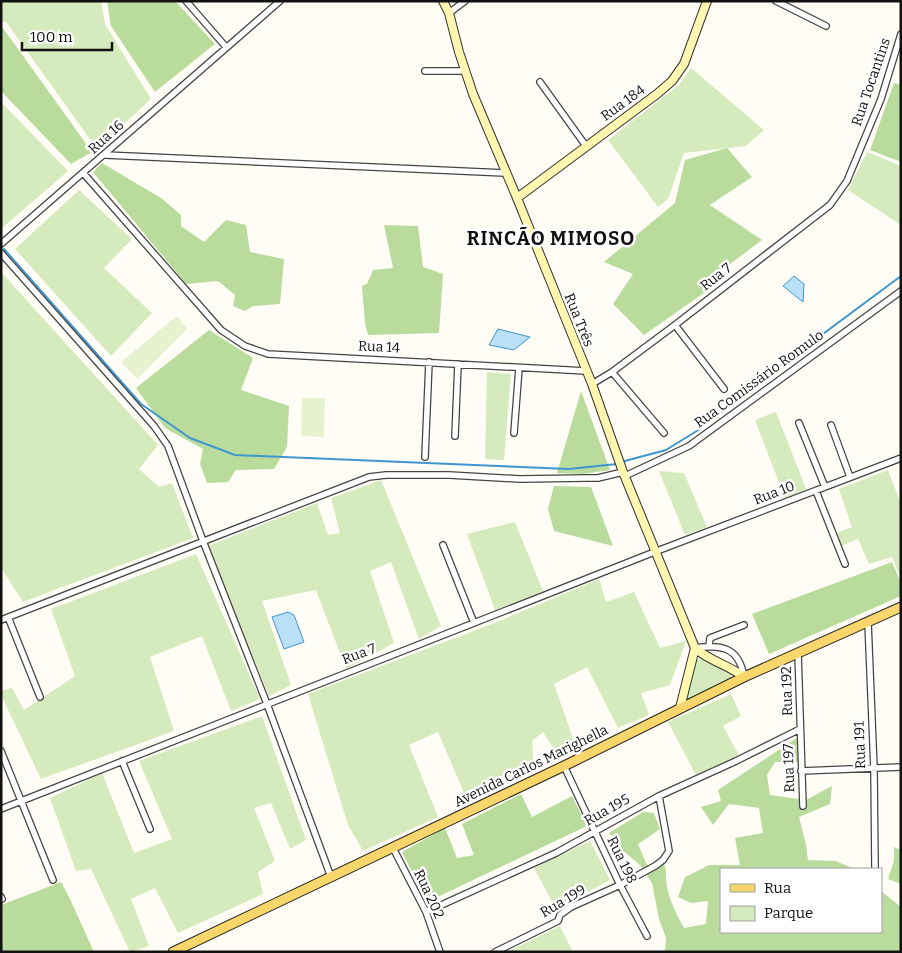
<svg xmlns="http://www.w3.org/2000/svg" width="902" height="953" viewBox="0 0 902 953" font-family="Bitter,serif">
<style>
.green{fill:#d5ebbd}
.forest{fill:#b9dc9c}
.pitch{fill:#e6f2cf}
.water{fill:#b9e0f7;stroke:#3f96cf}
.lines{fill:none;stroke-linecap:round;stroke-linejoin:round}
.stream{stroke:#3f96cf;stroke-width:2}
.minor-casing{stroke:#444;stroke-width:8}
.secondary-casing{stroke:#333;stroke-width:10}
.primary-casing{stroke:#222;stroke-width:11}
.minor{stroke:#fff;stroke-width:5.5}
.secondary{stroke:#fff6b0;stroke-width:8}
.primary{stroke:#f9d66b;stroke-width:9}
.labels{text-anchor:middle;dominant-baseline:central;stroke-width:5;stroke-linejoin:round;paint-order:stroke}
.street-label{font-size:14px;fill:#111;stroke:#fff}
.district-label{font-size:19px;font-weight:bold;letter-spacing:1px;fill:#111;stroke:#fff}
</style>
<rect width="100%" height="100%" fill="#fffdf5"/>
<path class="green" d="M1,1H101L105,24L151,99L97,149L6,22L1,21Z
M691,68L764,130L746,146L684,153L668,199L658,207L608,140L679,85Z
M1,102L68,171L1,229Z
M867,152L901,166V225L848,190Z
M79,190L132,239L104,268L152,313L111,356L15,249Z
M1,272L158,445L139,469L159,487L172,483L193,538L23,602L1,568Z
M487,372L511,374L504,460L485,459Z
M776,412L806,489L785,498L755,420Z
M888,470L901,504V578L892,557L869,564L858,539L841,546L836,533L852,527L839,489Z
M659,471L684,473L707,527L685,535Z
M381,480L441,626L419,639L391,562L370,571L394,643L346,669L316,590L262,601L291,685L269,696L208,546L317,503L328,535L340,533L331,498Z
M515,522L543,591L495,610L467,534Z
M196,554L260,699L231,711L202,636L150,657L174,731L41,779L1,695V691L12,688L24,710L75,676L51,609Z
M599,579L606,602L634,592L660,648L686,641L670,685L641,693L649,715L618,728L587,667L554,684L576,747L560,758L543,732L532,741L534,769L468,802L438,732L409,745L438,817L363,851L348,825L308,694L497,622Z
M701,658L730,670L732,677L730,680C716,681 712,688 702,694C697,697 691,699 687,702L685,699L695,661Z
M731,694L741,716L723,726L739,755L696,775L668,722Z
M262,716L306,840L290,849L271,803L254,808L275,861L258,872L263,894L178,933L155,888L131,899L149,946L130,952L91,869L76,871L50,798L102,773L134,853L172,839L139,761Z
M590,841L610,880L556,909L534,868Z
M560,926L573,952H507Z"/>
<path class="forest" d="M107,1H175L215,44L155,92L111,26Z
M1,27L3,28L92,152L71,164L1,91Z
M894,83L901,85V162L870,150Z
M727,148L752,177L710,205L762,240L706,282L711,288L644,335L613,304L633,274L604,262L675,203L685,160Z
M102,163L161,198L181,215V226L204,242L226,220L246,225L250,252L284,259L280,304L253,306L245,311L233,306L235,295L218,281L186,284L93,172Z
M384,225L418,226L423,267L443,274L439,333L368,335L365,324L362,286L367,284L373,270L393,268Z
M209,330L253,358L241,390L289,406L287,447L274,469L236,470L228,482L207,483L200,464L203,449L165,428L136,388Z
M581,391L610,470L583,474L557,473Z
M554,486L591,487L613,546L554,531L548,509Z
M892,562L901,583V596L769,654L752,614Z
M800,736L803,760L798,765L797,762H775L767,775L770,795L806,800L832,786L830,804L799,817L806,845L808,860L836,861L854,869H721V932H881V891L901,907V952H665L666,938L659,919L652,883L640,865L622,850L609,833L643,812L654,813L660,829L638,844L646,863L654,871L662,860C668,869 665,877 667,887C670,902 677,915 684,928L706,924L708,901L691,903L678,897L685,877L709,865H740L735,838L763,833L759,808L729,804L713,825L701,807L721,801L718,790Z
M521,794L532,817L572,796L587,826L427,902L402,852L445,828L457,858L474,855L462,824Z
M894,847L901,850V884L888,879L894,861Z
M61,882L70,899L94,952H1V905Z"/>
<path class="pitch" d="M177,316L187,329L137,379L121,362Z
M302,398H325L324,437L301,436Z"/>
<path class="water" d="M794,276L804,284L803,302L783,286Z
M498,329L530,337L514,350L489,345Z
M288,612L294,615L304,642L284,649L272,617Z"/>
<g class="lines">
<path class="stream" d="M4,249L141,404L190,438L235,455L569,469L617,464
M621,462L666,450L700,429L749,389L901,276"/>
<g class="minor-casing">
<path id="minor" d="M186,1L226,47
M776,1L826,26
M449,13L465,1
M425,71H465
M540,82L586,146
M105,155L505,173
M84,174L221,330L245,346L268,354L586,371
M1,244L280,1
M1,253L154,426L168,446L203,541L267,704L331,877
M675,325L724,389
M612,372L664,433
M592,384L612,372L675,325L830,205L847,181L881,99L901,34
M799,423L825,487
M831,425L850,477
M514,433L519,368
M455,436L458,364
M425,457L429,362
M625,476L689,446L901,291
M816,491L845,564
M443,545L474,623
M8,617L40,697
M1,620L369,477L386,475H449L520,479L587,478H598L623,472
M868,622L874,769L875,868
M709,646L710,638L744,625
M695,648C721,644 739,647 744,677
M798,653L803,806
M1,751L53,880
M122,761L150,829
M564,766L620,885L647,936
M801,771L901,767
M1,809L657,551L901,458
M393,848L426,912L440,952
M1,897L2,899
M426,912L556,853L659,796L736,761L800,729
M495,952L558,921L560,915L571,907L620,885L655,866L663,860L669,851L659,796"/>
</g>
<g class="secondary-casing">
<path id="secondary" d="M443,1L449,13L459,52L473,94L517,198L592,384L623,472L695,648C709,661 729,665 744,677
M517,198L657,94L672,81L684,64L707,1
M680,708L695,648"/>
</g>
<g class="primary-casing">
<path id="primary" d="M173,952L564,766L744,677L901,607"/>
</g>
<use href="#minor" class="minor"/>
<use href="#secondary" class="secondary"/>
<use href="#primary" class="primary"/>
</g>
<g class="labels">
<g class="street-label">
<text transform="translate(871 82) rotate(-71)">Rua Tocantins</text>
<text transform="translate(623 103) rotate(-36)">Rua 184</text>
<text transform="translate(106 137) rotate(-42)">Rua 16</text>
<text transform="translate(716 277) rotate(-38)">Rua 7</text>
<text transform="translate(579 320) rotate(68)">Rua Três</text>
<text transform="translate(379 347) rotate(3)">Rua 14</text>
<text transform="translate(759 379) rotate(-36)">Rua Comissário Romulo</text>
<text transform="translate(774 493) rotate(-21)">Rua 10</text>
<text transform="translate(359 654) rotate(-21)">Rua 7</text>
<text transform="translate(787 691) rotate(-92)">Rua 192</text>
<text transform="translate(860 745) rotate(-92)">Rua 191</text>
<text transform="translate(531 766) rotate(-26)">Avenida Carlos Marighella</text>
<text transform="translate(789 768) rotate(-92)">Rua 197</text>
<text transform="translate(607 810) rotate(-29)">Rua 195</text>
<text transform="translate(622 860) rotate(64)">Rua 198</text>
<text transform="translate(429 894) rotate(65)">Rua 202</text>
<text transform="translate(563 901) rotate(-31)">Rua 199</text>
</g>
<g class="district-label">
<text x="551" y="238">RINCÃO MIMOSO</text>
</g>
</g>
<rect width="902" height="953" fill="none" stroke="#111111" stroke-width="5"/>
<rect x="720" y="868" width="162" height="65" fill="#ffffff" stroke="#a0a0a0"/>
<rect x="730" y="884" width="25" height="8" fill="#f9d66b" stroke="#a0a0a0"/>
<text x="764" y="893" font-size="15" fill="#111111">Rua</text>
<rect x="730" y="906" width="25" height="15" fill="#d5ebbd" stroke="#a0a0a0"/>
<text x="764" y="918" font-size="15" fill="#111111">Parque</text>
<path d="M22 42v8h90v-8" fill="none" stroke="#111111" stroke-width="2.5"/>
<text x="30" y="42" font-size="15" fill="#111111" stroke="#ffffff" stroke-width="4" paint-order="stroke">100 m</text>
</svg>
